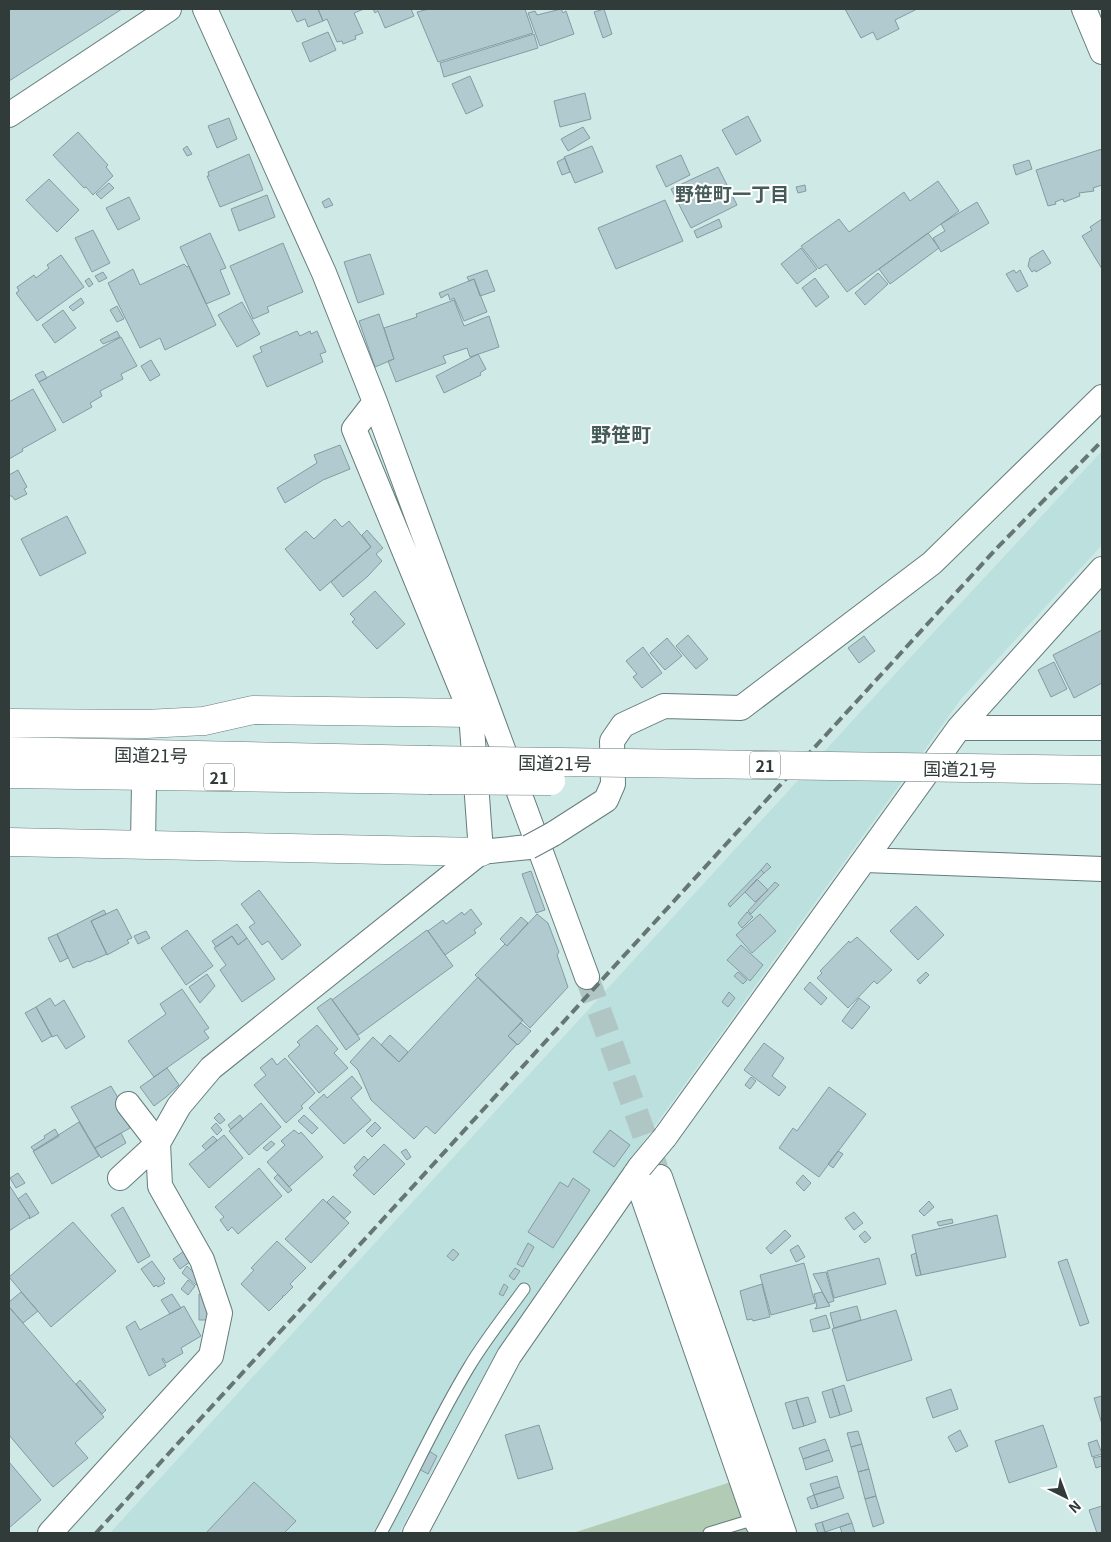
<svg xmlns="http://www.w3.org/2000/svg" width="1111" height="1542" viewBox="0 0 1111 1542" font-family="Georgia,'Noto Sans JP',serif">
<style>
.built{fill:#bce0dd}
.green{fill:#b1cbb5}
.building{fill:#b1cacf;stroke:#849ca1}
.lines{fill:none;stroke-linecap:round;stroke-linejoin:round}
.street-tunnel{stroke:#afc6c4;stroke-width:24;stroke-dasharray:24 12;stroke-linecap:butt}
.lane-casing{stroke:#657d7b;stroke-width:13}
.street-casing{stroke:#657d7b;stroke-width:26}
.secondary-casing{stroke:#657d7b;stroke-width:29}
.highway-casing{stroke:#657d7b;stroke-width:29}
.lane{stroke:#fff;stroke-width:11}
.street{stroke:#fff;stroke-width:24}
.secondary{stroke:#fff;stroke-width:28}
.highway{stroke:#fff;stroke-width:28}
.rail{stroke:#667674;stroke-width:4;stroke-dasharray:10 5;stroke-linecap:butt}
.street-bridge-casing{stroke:#657d7b;stroke-width:26;stroke-linecap:butt}
.highway-bridge-casing{stroke:#657d7b;stroke-width:29;stroke-linecap:butt}
.street-bridge{stroke:#fff;stroke-width:24}
.highway-bridge{stroke:#fff;stroke-width:28}
.labels{text-anchor:middle;dominant-baseline:central;stroke-width:4;stroke-linejoin:round;paint-order:stroke}
.shield{fill:#fff;stroke:#6e7675;stroke-width:1}
.shield-label{font-size:16px;font-weight:bold;fill:#303b3a}
.street-label{font-size:18px;fill:#303b3a;stroke:#fff}
.neighbourhood-label{font-size:19px;font-weight:bold;fill:#445b59;stroke:#fff}
.quarter-label{font-size:20px;font-weight:bold;fill:#445b59;stroke:#fff}
</style>
<rect width="100%" height="100%" fill="#cfe9e7"/>
<path class="built" d="M1102,451V545L961,699L599,1204L499,1348L399,1533H110L907,661Z"/>
<path class="green" d="M731,1482L753,1533H573Z"/>
<path class="building" d="M9,9H122L9,81Z
M291,9H318L323,21L308,27L305,19L297,22Z
M318,9H364L354,13L363,33L355,36L356,39L343,44L342,41L337,42L327,19L323,21Z
M373,9H411L414,16L385,28L378,11L375,13Z
M429,9H525L533,33L438,62L417,12Z
M561,9L563,13L566,11L574,34L540,46L528,13L535,11L537,15Z
M604,9L612,34L603,38L594,12Z
M845,9H917L895,20L899,29L877,40L873,32L861,38Z
M328,32L336,50L310,62L302,43Z
M534,34L538,48L444,77L440,63Z
M470,76L483,106L466,114L452,84Z
M585,93L591,119L560,127L554,101Z
M748,116L761,141L736,155L722,130Z
M229,118L237,139L217,148L208,126Z
M583,127L590,138L568,151L561,139Z
M78,132L108,165L106,167L113,176L93,195L86,187L84,188L53,155Z
M187,146L192,154L187,156L183,149Z
M592,146L603,172L575,183L564,157Z
M1102,149V185L1093,188L1094,191L1079,193L1080,196L1064,202L1063,199L1055,202L1056,204L1048,206L1036,170Z
M249,154L263,190L220,207L207,176H209L208,172Z
M681,155L690,175L666,187L656,166Z
M565,158L570,172L562,175L557,162Z
M1029,160L1032,169L1016,175L1013,165Z
M718,167L737,205L691,228L671,189Z
M49,179L79,210L57,232L26,200Z
M938,181L959,211L847,292L826,264L819,269L801,246L839,219L849,232L904,192L910,201Z
M109,183L114,188L101,199L96,194Z
M805,185L806,191L798,193L796,187Z
M267,195L275,217L239,231L231,209Z
M129,197L140,219L118,230L106,208Z
M329,198L333,205L325,208L322,202Z
M665,200L683,241L616,269L598,228Z
M977,202L989,223L941,252L933,238L945,231L941,224Z
M719,219L722,227L697,238L694,231Z
M1102,219V269L1082,236L1092,230L1090,227Z
M93,230L110,263L92,272L75,238Z
M210,233L226,268L220,270L230,294L206,304L180,247Z
M928,233L939,248L890,284L879,269Z
M283,243L303,292L267,307L269,312L253,319L230,266Z
M801,248L817,269L797,284L781,264Z
M1043,250L1051,263L1036,272L1035,270L1032,272L1028,266L1030,258Z
M370,254L384,294L358,303L344,262Z
M61,255L84,287L37,321L16,293L19,291L17,287L34,275L36,278L49,268L47,265Z
M184,264L187,267L189,266L216,325L165,350L160,338L140,348L108,283L133,269L140,285Z
M487,270L495,291L480,296L474,279L469,281L467,277Z
M1014,270L1016,273L1020,270L1028,286L1017,292L1006,274Z
M103,272L107,278L99,282L95,276Z
M878,273L888,284L865,305L855,293Z
M89,278L93,284L89,287L85,281Z
M815,278L829,297L816,307L802,288Z
M474,279L487,312L464,321L454,298L450,300L448,294L441,298L439,293Z
M81,298L84,303L73,311L69,307Z
M454,300L464,326L489,316L499,347L470,357L467,348L443,356L446,363L396,382L388,361L394,359L384,328L417,317L416,314Z
M242,302L260,334L237,347L218,315Z
M117,306L124,319L117,322L110,310Z
M63,310L76,328L55,343L42,325Z
M379,314L394,359L375,367L359,321Z
M117,331L120,337L103,344L100,340Z
M297,331L300,336L310,331L311,334L317,331L326,352L320,354L323,362L267,387L253,356L262,352L260,347Z
M121,337L137,366L121,374L123,379L100,391L102,396L90,403L92,407L63,423L39,382Z
M478,354L486,369L480,373L481,375L444,393L436,376Z
M151,360L160,375L150,381L141,366Z
M43,371L47,378L39,382L35,375Z
M33,389L56,430L22,449L23,451L9,459V402Z
M340,445L350,469L323,480L285,503L277,488L317,463L314,455Z
M18,470L27,487L24,489L27,494L15,500L12,496H9V475Z
M67,516L86,553L40,576L21,539Z
M335,519L342,527L349,521L371,547L320,591L285,549L306,531L314,539Z
M367,530L383,548L376,554L382,561L367,577L343,597L331,582L371,547L362,535Z
M375,591L405,624L377,649L352,622L355,619L350,614Z
M1102,630V683L1074,698L1053,655Z
M688,635L708,659L696,669L676,646Z
M864,636L875,651L859,663L848,648Z
M667,638L682,656L665,670L650,653Z
M643,647L662,673L642,688L633,677L637,674L626,661Z
M1054,662L1067,689L1051,697L1038,670Z
M767,863L771,867L764,873L761,870Z
M761,870L764,873L730,907L728,904Z
M531,871L545,910L536,913L522,874Z
M757,879L768,890L755,902L745,892Z
M775,882L779,885L751,914L748,911Z
M259,890L301,945L282,960L268,941L262,945L249,927L255,923L241,904Z
M916,906L944,935L918,960L890,931Z
M117,909L132,938L127,940L129,943L107,955L91,921Z
M471,909L482,924L474,930L476,933L445,955L428,931L443,920L446,924L462,912L464,915Z
M104,910L106,914L91,921L107,954L89,962L88,961L73,968L57,934Z
M747,912L753,917L742,928L738,923Z
M537,914L548,923L559,952L557,955L568,987L530,1028L475,975L505,944L507,946Z
M760,914L776,931L752,953L736,935Z
M521,917L528,923L507,946L500,939Z
M237,924L247,938L238,945L232,936L216,947L212,941Z
M187,930L213,966L186,985L161,948Z
M427,930L453,966L358,1035L332,1000Z
M146,931L150,938L138,944L134,936Z
M57,934L68,958L60,962L48,938Z
M232,936L238,945L247,938L275,979L242,1002L220,970L226,965L214,948Z
M857,937L892,970L877,984L874,981L848,1008L817,978L822,973L820,971L849,941L850,943Z
M741,945L763,965L750,981L727,960Z
M738,972L747,980L743,984L734,976Z
M926,972L929,975L920,984L917,980Z
M207,974L215,986L200,1003L189,987Z
M478,977L523,1020L508,1036L517,1044L435,1134L426,1126L414,1139L371,1100L358,1070L350,1062L373,1037L399,1062Z
M810,982L827,998L821,1005L804,989Z
M182,989L209,1028L204,1031L209,1038L154,1077L128,1041L166,1014L160,1004Z
M729,992L735,998L728,1007L722,1002Z
M50,998L55,1006L64,1000L85,1037L66,1049L57,1035L52,1037L36,1007Z
M331,998L360,1039L346,1050L317,1008Z
M859,998L870,1007L852,1029L842,1021Z
M36,1007L52,1036L42,1042L25,1013Z
M521,1023L531,1031L518,1045L508,1036Z
M317,1025L338,1049L334,1053L348,1068L319,1093L288,1056L300,1045L297,1042Z
M390,1035L408,1052L399,1062L381,1045Z
M764,1043L784,1058L772,1076L786,1087L779,1096L744,1070Z
M272,1058L277,1065L285,1058L315,1093L301,1106L303,1108L286,1123L254,1085L266,1075L260,1068Z
M167,1068L179,1085L166,1097L154,1106L140,1087Z
M352,1076L362,1088L351,1098L371,1120L344,1144L309,1108L324,1094L327,1098Z
M751,1077L756,1081L750,1089L745,1085Z
M111,1086L127,1113L123,1115L130,1128L95,1148L71,1107Z
M829,1087L866,1114L819,1177L779,1148L793,1128L797,1131Z
M261,1103L281,1127L249,1155L229,1131Z
M219,1113L225,1120L220,1124L214,1118Z
M240,1115L243,1119L231,1129L228,1125Z
M304,1115L318,1128L312,1134L298,1121Z
M79,1122L99,1156L52,1184L33,1151Z
M375,1122L381,1128L372,1137L366,1131Z
M216,1123L222,1130L217,1135L211,1128Z
M55,1129L59,1136L34,1151L31,1147L45,1138L44,1136Z
M294,1130L299,1134L301,1132L323,1157L289,1187L267,1162L285,1145L281,1141Z
M610,1130L630,1145L614,1167L593,1152Z
M121,1133L126,1143L101,1158L95,1148Z
M224,1135L243,1158L209,1188L189,1164Z
M213,1136L217,1140L206,1150L202,1146Z
M271,1141L275,1144L267,1151L263,1148Z
M384,1144L405,1164L374,1195L353,1175Z
M406,1149L411,1157L407,1160L401,1152Z
M838,1151L843,1154L833,1168L828,1164Z
M364,1156L368,1160L357,1171L354,1167Z
M259,1168L282,1196L238,1234L232,1227L228,1231L220,1220L224,1217L215,1207Z
M18,1173L25,1183L16,1188L10,1178Z
M278,1174L292,1190L288,1193L274,1178Z
M803,1175L811,1183L804,1191L796,1183Z
M573,1178L590,1190L553,1248L528,1232L560,1182L568,1187Z
M9,1185L30,1217L9,1231Z
M26,1193L39,1213L29,1219L30,1217L18,1199Z
M333,1196L351,1212L344,1219L327,1202Z
M323,1199L349,1223L311,1263L285,1239Z
M929,1201L934,1207L924,1216L919,1211Z
M123,1207L150,1256L138,1263L111,1215Z
M854,1212L863,1223L854,1230L845,1218Z
M997,1215L1006,1257L921,1275L912,1235Z
M952,1219L953,1223L939,1226L937,1222Z
M73,1222L116,1271L51,1327L9,1277Z
M785,1230L791,1236L771,1254L766,1248Z
M865,1231L871,1238L865,1243L859,1236Z
M277,1241L306,1268L290,1284L293,1287L284,1296H282L283,1297L269,1311L241,1284L254,1270L251,1268Z
M528,1243L534,1247L523,1267L517,1264Z
M798,1245L805,1257L796,1262L790,1250Z
M187,1249L194,1259L180,1269L173,1259Z
M453,1249L459,1254L453,1261L447,1256Z
M916,1253L921,1275L916,1276L911,1255Z
M879,1258L886,1284L834,1298L827,1271Z
M1067,1259L1089,1323L1080,1326L1058,1262Z
M152,1261L165,1279L163,1281L165,1283L158,1287L156,1285L154,1287L141,1269Z
M804,1263L815,1303L771,1315L760,1275Z
M187,1266L201,1279L196,1285L182,1273Z
M515,1268L520,1271L514,1280L509,1276Z
M826,1272L834,1301L828,1303L813,1274Z
M188,1280L195,1286L188,1295L181,1289Z
M504,1284L508,1287L503,1296L499,1294Z
M762,1284L770,1317L753,1321L752,1319L747,1320L740,1291Z
M21,1292L38,1311L23,1323L9,1307V1302Z
M822,1292L830,1306L815,1309V1308L817,1307L814,1294Z
M172,1294L181,1308L170,1314L161,1300Z
M199,1294H210V1320H199Z
M184,1306L201,1336L181,1348L183,1353L166,1363L163,1358L162,1359L166,1366L149,1376L126,1327L135,1321L140,1330Z
M857,1306L861,1320L834,1328L830,1313Z
M9,1307L104,1417L75,1443L88,1458L53,1487L9,1435Z
M896,1310L912,1360L847,1381L832,1329Z
M826,1315L830,1328L813,1332L810,1320Z
M80,1380L106,1410L102,1414L76,1384Z
M844,1385L852,1411L840,1415L832,1389Z
M832,1389L840,1415L830,1418L822,1392Z
M951,1389L958,1409L933,1418L926,1398Z
M1102,1396V1424L1094,1398Z
M808,1397L816,1422L804,1426L796,1400Z
M796,1400L804,1426L793,1429L785,1403Z
M539,1425L553,1469L518,1479L505,1435Z
M1043,1425L1057,1467L1009,1483L995,1441Z
M960,1430L968,1446L956,1452L948,1437Z
M858,1431L862,1444L851,1447L847,1433Z
M825,1439L829,1450L803,1459L799,1448Z
M1097,1440L1102,1454L1092,1457L1088,1443Z
M862,1444L869,1469L858,1472L851,1447Z
M829,1450L833,1461L806,1470L803,1459Z
M429,1451L437,1456L428,1474L419,1469Z
M1102,1456V1466L1096,1468L1093,1458Z
M9,1462L41,1500L9,1528Z
M869,1469L876,1496L865,1499L858,1472Z
M837,1476L840,1487L814,1495L810,1484Z
M254,1482L296,1521L284,1533H206Z
M840,1487L844,1498L818,1507L814,1495Z
M814,1495L818,1507L811,1509L807,1498Z
M876,1496L884,1523L873,1527L865,1499Z
M1102,1506V1532L1097,1533L1089,1510Z
M848,1513L852,1523L825,1532L822,1522Z
M822,1522L825,1532L818,1533L815,1524Z
M852,1523L855,1533H842L840,1527Z"/>
<g class="lines">
<path class="street-tunnel" d="M587,977L657,1170"/>
<g class="lane-casing">
<path id="lane" d="M381,1533C411,1478 436,1421 469,1367C485,1340 506,1314 524,1289
M709,1533L755,1519"/>
</g>
<g class="street-casing">
<path id="street" d="M205,9L324,273L375,402L587,977
M1084,9L1102,52
M9,115L169,9
M375,402L354,429L471,713L481,852
M959,728H1102
M553,834L606,800L613,784L612,741L623,725L664,706L741,708L932,563L1102,397
M143,844L144,783
M865,860L1102,869
M665,1137L959,728L1102,569
M635,1174L755,1519L763,1533
M660,1177L784,1533
M120,1178L158,1143L128,1104
M50,1533L211,1356L220,1313L202,1260L160,1186L158,1143L179,1106L211,1068L481,852L529,847
M415,1533L509,1356L640,1167"/>
</g>
<g class="secondary-casing">
<path id="secondary" d="M9,723L146,724L204,721L253,710L471,713
M9,842L481,852"/>
</g>
<g class="highway-casing">
<path id="highway" d="M9,751L428,760
M9,774L429,780"/>
</g>
<use href="#lane" class="lane"/>
<use href="#street" class="street"/>
<use href="#secondary" class="secondary"/>
<use href="#highway" class="highway"/>
<path class="rail" d="M96,1533L996,549L1102,441"/>
<g class="street-bridge-casing">
<path id="street-bridge" d="M529,847L553,834
M640,1167L665,1137"/>
</g>
<g class="highway-bridge-casing">
<path id="highway-bridge" d="M428,760L1102,770
M429,780L551,781"/>
</g>
<use href="#street-bridge" class="street-bridge"/>
<use href="#highway-bridge" class="highway-bridge"/>
</g>
<g class="labels">
<g class="shield">
<rect x="750" y="751.5" width="30" height="27" rx="4"/>
<rect x="204" y="763.5" width="30" height="27" rx="4"/>
</g>
<g class="shield-label">
<text x="765" y="765">21</text>
<text x="219" y="777">21</text>
</g>
<g class="street-label">
<text transform="translate(151 754) rotate(1)">国道21号</text>
<text transform="translate(555 762) rotate(1)">国道21号</text>
<text transform="translate(960 768) rotate(1)">国道21号</text>
</g>
<g class="neighbourhood-label">
<text x="732" y="192">野笹町一丁目</text>
</g>
<g class="quarter-label">
<text x="621" y="433">野笹町</text>
</g>
</g>
<rect width="1111" height="1542" fill="none" stroke="#303b3a" stroke-width="20"/>
<g transform="translate(1066 1497) rotate(138)" stroke="#ffffff" stroke-width="4" paint-order="stroke">
<path d="M0-4L9 19L0 12L-9 19Z" fill="#303b3a"/>
<text y="-8" font-size="14" font-weight="bold" text-anchor="middle" fill="#303b3a">N</text>
</g>
</svg>
